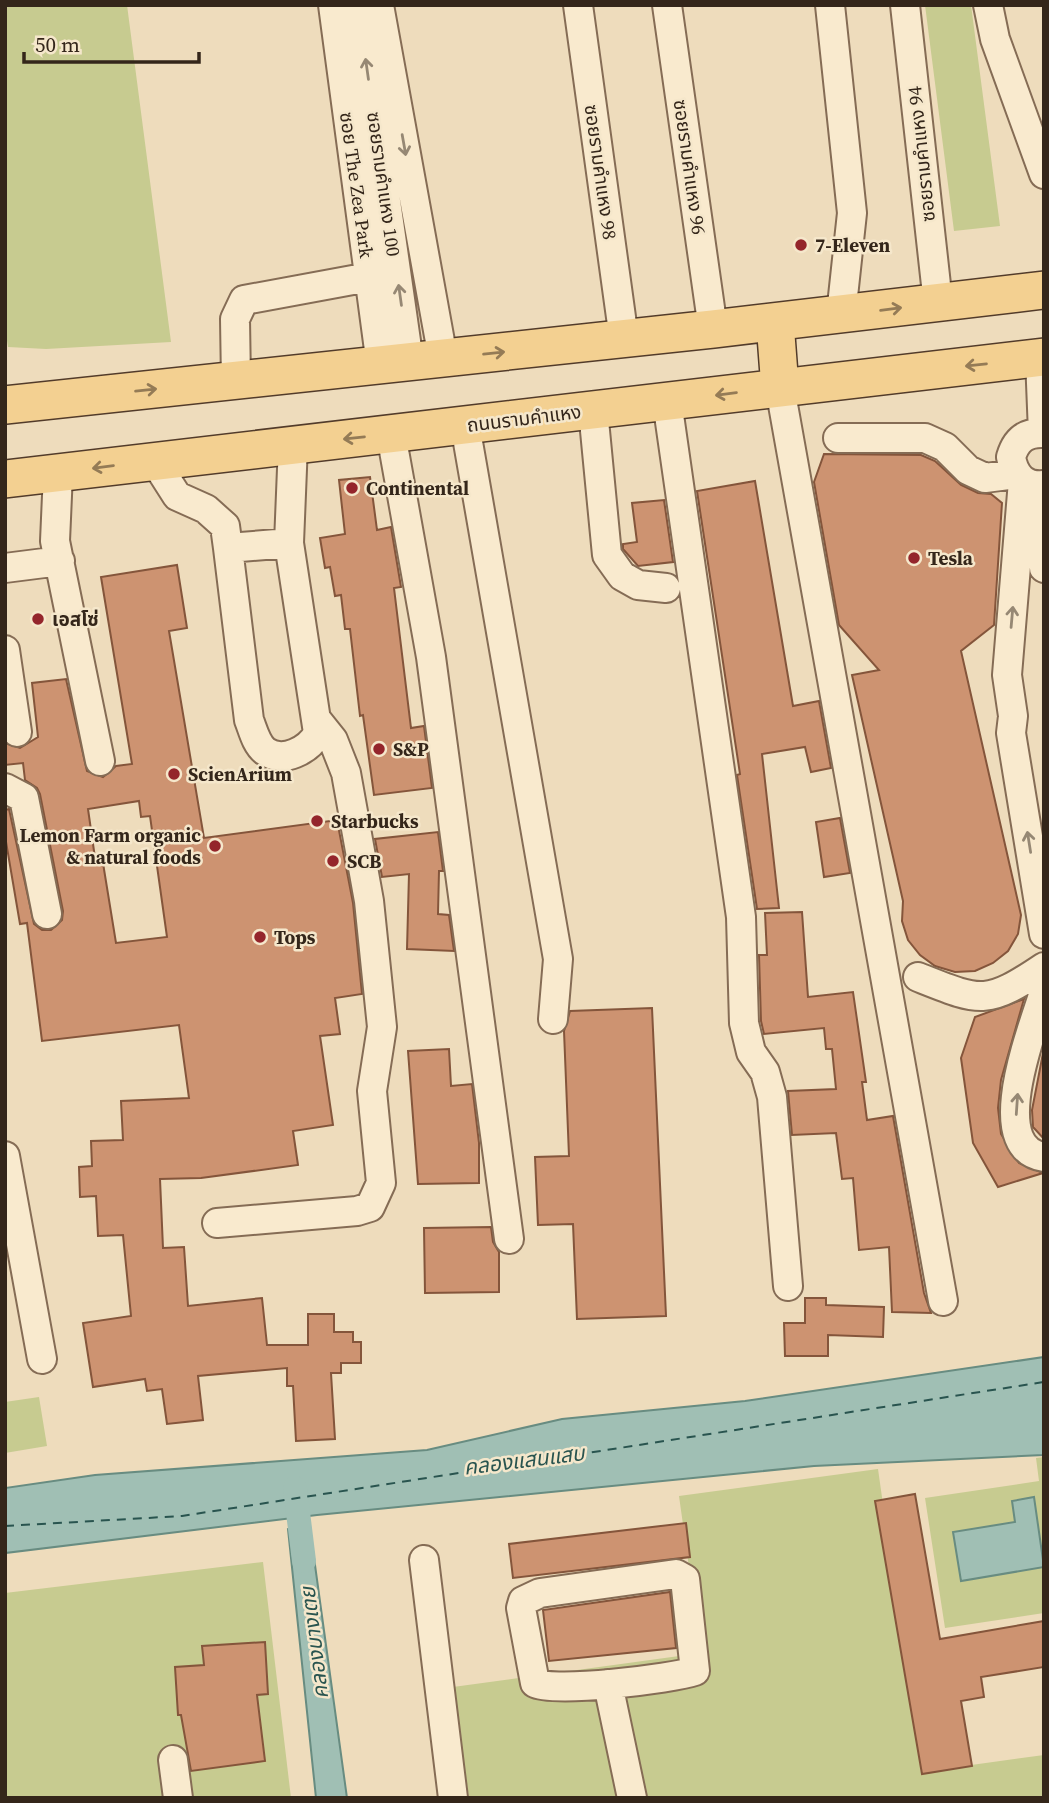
<svg xmlns="http://www.w3.org/2000/svg" width="1049" height="1803" viewBox="0 0 1049 1803" font-family="'Source Serif 4','Noto Sans Thai',serif">
<style>
.green{fill:#c7cb90}
.water{fill:#a0bfb4;stroke:#688c81;stroke-width:2}
.lines{fill:none;stroke-linecap:round;stroke-linejoin:round}
.canal{stroke:#a0bfb4;stroke-width:24}
.ferry{stroke:#29544f;stroke-width:2;stroke-dasharray:9 7;stroke-linecap:butt}
.building{fill:#cd9371;stroke:#84553b;stroke-width:2;fill-rule:evenodd}
.minor-casing{stroke:#856c55;stroke-width:32}
.major-casing{stroke:#523b2a;stroke-width:40}
.minor{stroke:#f9eace;stroke-width:28}
.major{stroke:#f3d091;stroke-width:37}
.oneway{stroke:#968874}
.oneway2{stroke:#947b56}
.poi-dot{fill:#94252b;stroke:#f5e7cb;stroke-width:2.5}
.labels{text-anchor:middle;dominant-baseline:central;stroke-width:5;stroke-linejoin:round;paint-order:stroke}
.street-label{font-size:19px;fill:#34261a;stroke:#f5e7cb}
.poi-label{font-size:19px;font-weight:bold;fill:#34261a;stroke:#f5e7cb;text-anchor:start}
.water-label{font-size:21px;font-style:italic;fill:#29544f;stroke:#f5e7cb}
</style>
<rect width="100%" height="100%" fill="#eedcbc"/>
<path class="green" d="M5,5H127L171,342L46,349L8,347L5,328Z
M925,5H971L1000,226L954,231Z
M39,1397L47,1446L5,1453V1402Z
M1044,1457V1613L945,1628L925,1498L1039,1481L1036,1458Z
M878,1469L921,1772L1044,1755V1798H469L453,1687L701,1653L679,1496Z
M263,1562L291,1798H5V1593Z"/>
<path class="water" d="M1044,1357L1043,1455L814,1466L317,1515L5,1553V1488L95,1475L427,1450L562,1419L745,1401Z
M1034,1497L1044,1567L961,1581L953,1532L1015,1522L1012,1501Z
M310,1526L311,1536L347,1798H316L288,1529Z"/>
<g class="lines">
<path class="canal" d="M295,1488L304,1561"/>
<path class="ferry" d="M5,1526L182,1516L1044,1382"/>
</g>
<path class="building" d="M824,454L921,455L935,461L961,485L978,493L991,494L1002,503L994,625L961,651L1021,915L1018,934L1008,951L993,963L975,971L955,972L935,966L920,955L908,940L902,921L903,901L852,675L879,670L839,625L814,482Z
M370,477L377,530L391,527L401,587L394,588L411,728L424,726L432,788L374,795L363,715L360,716L350,629H345L341,595L335,596L330,567L325,568L320,538L345,534L339,480Z
M755,481L793,706L819,701L831,768L811,772L805,747L762,754L779,908L757,909L737,775L740,774L697,491Z
M664,500L673,562L638,566L623,549V544L637,542L632,503Z
M177,565L187,628L169,631L204,838L337,820L353,903L362,994L335,998L340,1034L320,1036L333,1125L293,1131L298,1165L201,1178L160,1179L163,1248L184,1247L188,1306L262,1298L267,1345H308V1314H334V1332H353V1342H361V1363H341V1373H331L335,1439L296,1441L293,1386H287V1368L198,1376L203,1420L167,1424L162,1389L147,1391L145,1379L93,1387L83,1323L131,1316L123,1235L98,1236L96,1196L80,1197L79,1167L92,1166L91,1141L123,1140L121,1101L189,1098L179,1025L42,1041L27,923L20,924L5,836V810L9,809L34,924L42,930H51L62,920L63,911L40,794L37,788L25,780L23,763L5,765V743L20,748L38,737L32,683L66,679L87,771L103,777L116,766L132,764L101,577ZM139,801L141,817L150,816L167,937L116,943L102,857L95,858L88,809Z
M840,818L850,873L824,877L816,822Z
M438,832L443,871H439L438,914L449,915L454,951L407,949L409,874L382,877L375,839Z
M802,912L808,997L853,992L866,1082H862L867,1120L893,1116L924,1293L931,1313L892,1312L889,1247L859,1250L853,1178L842,1179L836,1133L792,1135L788,1091L836,1089L832,1049H826L824,1028L764,1034L761,1021L759,955H767L765,913Z
M1024,999L1001,1080L998,1108L1001,1134L1019,1163L1043,1173L998,1187L973,1143L961,1058L975,1017Z
M652,1008L666,1316L577,1319L573,1224L538,1225L535,1157L569,1156L564,1031L570,1011Z
M1044,1048V1139L1033,1127L1032,1110Z
M449,1049L451,1086L472,1084L479,1143V1183L418,1184L408,1051Z
M491,1227L493,1242L499,1252V1292L425,1293L424,1228Z
M805,1298H826V1305L884,1307L883,1337L828,1335V1356H785L784,1323H805Z
M915,1494L940,1639L1044,1621V1667L981,1677L984,1697L961,1701L972,1766L922,1774L875,1501Z
M686,1523L690,1557L513,1578L509,1544Z
M670,1592L676,1648L549,1661L543,1610Z
M265,1642L268,1694L257,1695L265,1761L191,1771L181,1715H178L175,1667L204,1665L202,1646Z"/>
<g class="lines">
<g class="minor-casing">
<path id="minor" d="M333,5L381,365
M358,5L409,362
M379,5L443,358
M578,5L624,339
M667,5L713,329
M830,5L852,213L841,315
M905,5L938,303
M988,5L995,39L1044,174
M1040,358L1043,433
M236,382L235,319L244,300L369,277
M780,388L943,1301
M667,401L741,917L744,1023L751,1052L765,1072L772,1097L788,1286
M593,410L607,555L622,576L638,585L666,588
M465,425L558,959L553,1019
M1044,433C1026,432 1016,440 1011,457C1014,476 1025,487 1044,485
M391,434L431,657L509,1239
M838,438H925L945,447L968,470L985,478L1016,474
M154,460L177,496L206,509L225,526L228,548L289,543
M58,473L55,541L100,761
M1023,481L1007,675L1013,716L1011,733L1044,934
M1040,486L1044,568
M228,548L249,720C253,730 256,744 265,751C283,764 309,750 318,733L289,543L293,444
M5,568L60,561
M5,650L17,732
M5,788L24,798L47,914
M918,977C981,1002 986,1006 1044,967
M1044,992C1034,1026 984,1148 1044,1157
M5,1156L42,1359
M217,1223L357,1211L370,1207L381,1183L372,1091L382,1027L369,901L346,773L333,740L317,720
M424,1560L453,1798
M676,1574L685,1579L695,1671C672,1679 553,1693 535,1683L521,1608L523,1601L540,1593Z
M608,1684L632,1798
M173,1760L178,1798"/>
</g>
<g class="major-casing">
<path id="major" d="M775,322L780,388
M5,405L713,329L1044,290
M5,479L1044,357"/>
</g>
<use href="#minor" class="minor"/>
<use href="#major" class="major"/>
</g>
<defs><path id="oneway-shaft" d="M-6 0H5M1.5-3L5.5 0L1.5 3" fill="none" stroke-width="1.6" stroke-linecap="round" stroke-linejoin="round" transform="scale(1.75)"/></defs>
<g class="oneway">
<use href="#oneway-shaft" transform="translate(367 69) rotate(-98)"/>
<use href="#oneway-shaft" transform="translate(404 145) rotate(80)"/>
<use href="#oneway-shaft" transform="translate(400 295) rotate(-98)"/>
<use href="#oneway-shaft" transform="translate(1012 617) rotate(-85)"/>
<use href="#oneway-shaft" transform="translate(1029 842) rotate(-99)"/>
<use href="#oneway-shaft" transform="translate(1017 1104) rotate(-86)"/>
</g>
<g class="oneway2">
<use href="#oneway-shaft" transform="translate(891 309) rotate(-7)"/>
<use href="#oneway-shaft" transform="translate(494 353) rotate(-6)"/>
<use href="#oneway-shaft" transform="translate(976 365) rotate(174)"/>
<use href="#oneway-shaft" transform="translate(146 390) rotate(-6)"/>
<use href="#oneway-shaft" transform="translate(726 394) rotate(173)"/>
<use href="#oneway-shaft" transform="translate(354 438) rotate(174)"/>
<use href="#oneway-shaft" transform="translate(103 467) rotate(173)"/>
</g>
<g class="poi-dot">
<circle cx="801" cy="245" r="7"/>
<circle cx="352" cy="488" r="7"/>
<circle cx="914" cy="558" r="7"/>
<circle cx="38" cy="619" r="7"/>
<circle cx="379" cy="749" r="7"/>
<circle cx="174" cy="774" r="7"/>
<circle cx="317" cy="821" r="7"/>
<circle cx="215" cy="846" r="7"/>
<circle cx="333" cy="861" r="7"/>
<circle cx="260" cy="937" r="7"/>
</g>
<g class="labels">
<g class="street-label">
<text transform="translate(921 154) rotate(-96)">ซอยรามคําแหง 94</text>
<text transform="translate(690 167) rotate(82)">ซอยรามคําแหง 96</text>
<text transform="translate(601 172) rotate(82)">ซอยรามคําแหง 98</text>
<text transform="translate(384 184) rotate(82)">ซอยรามคำแหง 100</text>
<text transform="translate(357 185) rotate(82)">ซอย The Zea Park</text>
<text transform="translate(524 418) rotate(-7)">ถนนรามคำแหง</text>
</g>
<g class="poi-label">
<text x="815" y="245">7-Eleven</text>
<text x="366" y="488">Continental</text>
<text x="928" y="558">Tesla</text>
<text x="52" y="619">เอสโซ่</text>
<text x="393" y="749">S&amp;P</text>
<text x="188" y="774">ScienArium</text>
<text x="331" y="821">Starbucks</text>
<text x="201" y="835" text-anchor="end">Lemon Farm organic<tspan x="201" dy="22">&amp; natural foods</tspan></text>
<text x="347" y="861">SCB</text>
<text x="274" y="937">Tops</text>
</g>
<g class="water-label">
<text transform="translate(524 1460) rotate(-7)">คลองแสนแสบ</text>
<text transform="translate(314 1643) rotate(-97)">คลองบางเตย</text>
</g>
</g>
<rect width="1049" height="1803" fill="none" stroke="#34261a" stroke-width="14"/>
<path d="M24 52v10h175v-10" fill="none" stroke="#34261a" stroke-width="3.5"/>
<text x="35" y="52" font-size="21" fill="#34261a" stroke="#f5e7cb" stroke-width="5" paint-order="stroke">50 m</text>
</svg>
